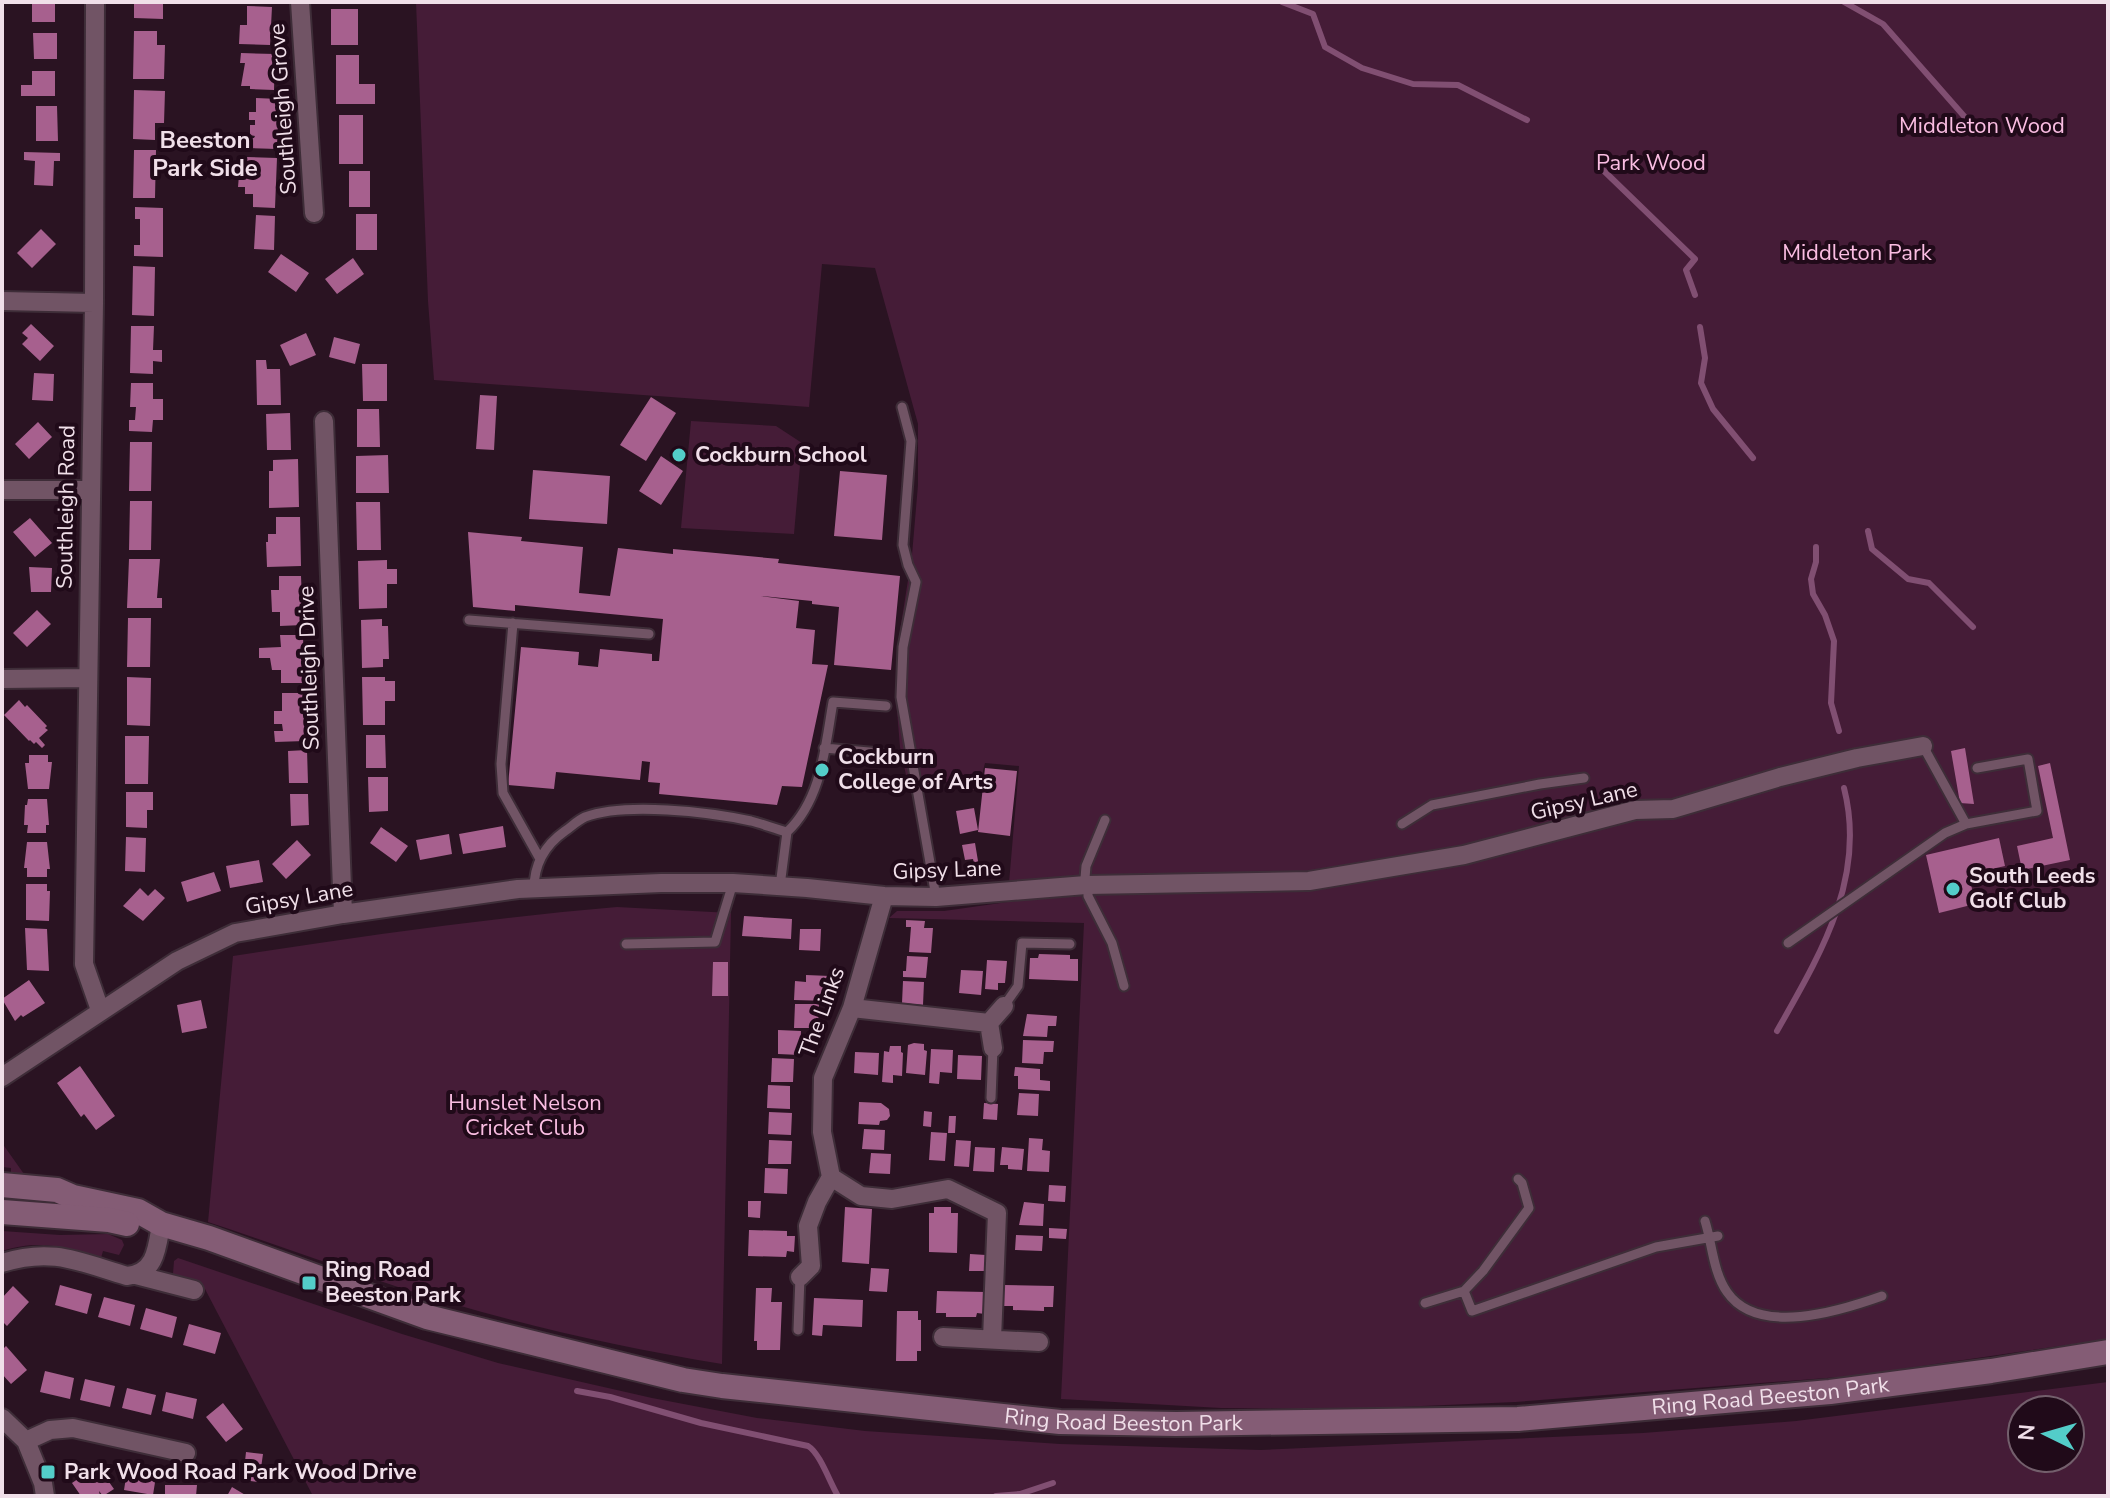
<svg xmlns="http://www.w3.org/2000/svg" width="2110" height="1498" viewBox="0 0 2110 1498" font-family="'Nunito Sans',sans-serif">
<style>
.green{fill:#451c37;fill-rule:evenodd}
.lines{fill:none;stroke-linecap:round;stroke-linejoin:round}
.stream{stroke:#814f72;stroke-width:6}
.building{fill:#a7608e}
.lane-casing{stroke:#3e2d38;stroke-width:13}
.street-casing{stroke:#3e2d38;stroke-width:22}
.secondary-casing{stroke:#3e2d38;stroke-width:28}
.lane{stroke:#715465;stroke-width:9}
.street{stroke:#715465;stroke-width:18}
.secondary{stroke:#845c75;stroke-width:24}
.poi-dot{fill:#53cdc9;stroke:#200a19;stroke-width:3}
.labels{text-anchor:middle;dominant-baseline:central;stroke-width:8;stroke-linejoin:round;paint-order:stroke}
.street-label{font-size:22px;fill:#f0dfe9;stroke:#200a19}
.park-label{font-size:22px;fill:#fabde2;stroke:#200a19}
.poi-label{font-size:22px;font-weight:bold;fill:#f0dfe9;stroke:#200a19;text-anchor:start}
.neighbourhood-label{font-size:24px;font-weight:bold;fill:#f0dfe9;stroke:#200a19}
</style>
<rect width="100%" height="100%" fill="#2a1322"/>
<path class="green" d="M416,2H2108V1339L1853,1376L1515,1402L1353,1409L1221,1408L1061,1399L1084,923L889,918L897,911H944L1085,891L1009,883L1019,766L985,763L982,775L909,789L900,747L896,699L899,637L912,555L918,485V424L875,268L822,264L809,407L434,380L428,301Z
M691,421L776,426L802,443L794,534L681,528Z
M617,907L731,913L722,1364C612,1346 504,1321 398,1287C334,1266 272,1243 208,1222L233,956C360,936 488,918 617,907Z
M2,1143L24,1174L11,1173V1168L2,1167Z
M2,1231L60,1235L108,1234L122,1240L124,1245L119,1255L103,1251L101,1258C64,1247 40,1239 2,1251Z
M178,1258L402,1334L498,1363L652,1398L757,1418L865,1431L1060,1444L1261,1450L1643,1433L1796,1421L2108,1382V1496H313L205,1289L180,1281L173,1274L174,1261ZM2022,1410H2070V1458H2022Z"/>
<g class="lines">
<path class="stream" d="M1282,2L1313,14L1325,47L1362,68L1413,84L1458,85L1527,120
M1844,2L1883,24L1978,132
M1602,169L1695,259L1686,270L1695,295
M1700,327L1705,358L1701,383L1713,409L1753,458
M1868,531L1872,549L1908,579L1929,583L1973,627
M1816,547V562L1811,579L1813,594L1825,615L1834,641L1831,703L1839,731
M1777,1031C1820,955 1867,878 1844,788
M577,1391L610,1397L701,1423L808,1446C820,1453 830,1483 838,1496
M996,1496L1020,1494L1053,1483"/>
</g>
<path class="building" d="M32,2H55V22H32Z
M134,2H163V19L134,18Z
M247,6L272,7L270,45L239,44L240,25H247Z
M331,9H358V45H331Z
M134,31H157V45H165L164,79H133Z
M33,33H57V59H34Z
M241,53L275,54L274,90L250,89V86H241L245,63H240Z
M336,55H359V84H375V104H336Z
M32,71H55V96H21V85H32Z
M134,90L165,91L164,123H155V140L133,139Z
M256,98L279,99L277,149L247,148L248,138H254L255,136L250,135V125H255V120H249V112H256Z
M36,106H57L58,141H36Z
M339,115H363V164H339Z
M134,150H156L155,198H133Z
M24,152L60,153V161H54L53,186L34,185L35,161L24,160Z
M246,157L277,158L275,208L253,207V194H245V187H238L239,175L245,173Z
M349,171H370V207H349Z
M135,207L163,208V257L134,256V245H140V219H135Z
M356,214H377V250H356Z
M256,215L275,216L274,250L254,249Z
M41,229L56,244L32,268L17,253Z
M281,254L309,273L296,292L268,272Z
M353,258L364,274L337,294L325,279Z
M133,266L155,267L154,316L132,315Z
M31,324L54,346L40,361L22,344L28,338L22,333Z
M131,326H154L153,350H162V362L153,361V374L130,373Z
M306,333L316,355L290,366L280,345Z
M334,337L360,344L355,364L329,357Z
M256,360H266L267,369H280L281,405H257Z
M362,364H387V401H363Z
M34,373L54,374L53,401L32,400Z
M131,383H153V399H163V420H153L152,432L129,431V420H135L136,407H130Z
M480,395L497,396L494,450L476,449Z
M651,397L676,413L646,461L620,445Z
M357,409H379L380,447H357Z
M290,413L291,450H267L266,414Z
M38,422L52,437L29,459L15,444Z
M130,442H152L151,491H129Z
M388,455L389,493H356V456Z
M661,456L683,471L661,505L639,491Z
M298,459L299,507L269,508V471H273V460Z
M533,470L610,476L607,524L529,519Z
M840,471L887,475L882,540L834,536Z
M130,501H152L151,550H129Z
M356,502H380L381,550H357Z
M276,517H300L301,566L267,567L266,542H268V534H276Z
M30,518L52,543L35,557L13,532Z
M468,532L522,537L521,541L583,547L579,593L610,596L618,548L673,554V549L779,559L778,563L900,576L891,670L834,665L839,607L812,604V601L761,596L799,601L796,628L815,630L812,664L828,665L802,787L782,786L777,805L659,794L660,783L648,782L650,762L642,761L640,780L556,772L554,789L508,785L521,647L579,652L578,665L598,667L600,649L652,654V661H659L663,619L515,605V611L473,607Z
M129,559H160L157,598H162V608H127Z
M387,560V569H397V584H387V608L359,609L358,561Z
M29,567L52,568L51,592H31Z
M279,576H301L303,625L280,626V612H272L271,590H279Z
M37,610L51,624L27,647L13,633Z
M128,618H151L150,667H127Z
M382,619V626H388L389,659H383V667L362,668L361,620Z
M280,635H303L304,683H281V670H272L270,658H259V648L281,647Z
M127,677L151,678L150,726L127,725Z
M362,677H385V681H395V701H385V725H363Z
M282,693H304L305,741L275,742L274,731H283L282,724H274V711H282Z
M19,700L25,707L27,705L47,726L45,728L48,730L39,738L45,745L42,748L36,742L34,744L30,740L29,741L4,715Z
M366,735H385L386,768H366Z
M125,736H149L148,784H125Z
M1965,748L1974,804L1960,803L1951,751Z
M307,750L308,783H289L288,751Z
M29,755H48V762H52L49,789H28L25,763H29Z
M2050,763L2070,860L2022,870L2017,846L2053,838L2038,766Z
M985,768L1017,771L1010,836L978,832Z
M368,777H388V811L369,812Z
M979,777L981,788L964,791L962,781Z
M126,792H153V810H147V828L126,827Z
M290,794H308L309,825L291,826Z
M28,799H47L49,825H46V833H27L28,825H24L25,805H27Z
M974,808L978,830L960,834L956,811Z
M503,826L506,847L463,854L459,834Z
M381,827L408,846L396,862L370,843Z
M449,834L452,854L420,860L416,840Z
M126,837L146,838L145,872L125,871Z
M1999,838L2005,866L1969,874L1975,904L1939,913L1926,855Z
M297,840L311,855L286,879L272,864Z
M27,842H47L50,869H47V877H27V868H24Z
M975,843L979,867H975L973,859L965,860L962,845Z
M259,860L263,882L230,888L226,866Z
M214,872L221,891L187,902L181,882Z
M26,884H47V891H50L49,921L26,920Z
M140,888L148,896L155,889L165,898L143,921L123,906Z
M744,916L792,919L791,939L742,936Z
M906,920L925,921L924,928H933L931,953L909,952L911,927H906Z
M25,928L47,929L49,971L27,970Z
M800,929H821L820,951L799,950Z
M1039,954L1070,955V959H1078V981L1029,979L1030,958H1038Z
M907,956L928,957L926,978L903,977V971H906Z
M987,960L1007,961L1005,983H998V990L985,989Z
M713,962H728V996H712Z
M961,970L983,971L981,995L959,993Z
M806,975L830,976L829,1001L794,1000L795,981L806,982Z
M29,980L45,1003L23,1017L21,1015L15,1021L2,999Z
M903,981L924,982L923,1005L902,1003Z
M201,1000L207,1028L182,1033L177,1005Z
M795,1004H819L818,1028H794Z
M1027,1014L1057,1016L1056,1026H1048L1047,1037L1023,1036Z
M778,1030L801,1031L800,1055L778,1054Z
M1023,1040L1054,1041L1053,1052H1044L1043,1064L1022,1063Z
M914,1043L924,1044V1050L927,1051L925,1075L906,1073L908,1045Z
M890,1046H901V1052L903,1053L902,1076L893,1075V1083L882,1082L884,1051L889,1052Z
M931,1049L953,1050L952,1073L940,1072L939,1084L929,1083Z
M855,1052L879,1053L878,1075L854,1073Z
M958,1055L982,1056L981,1080L957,1079Z
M772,1058L794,1059L793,1082H771Z
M80,1066L115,1116L96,1130L84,1114L81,1117L57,1083Z
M1015,1067L1040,1069V1080L1050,1081V1091L1018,1089V1076H1014Z
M768,1085L790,1086V1109L767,1108Z
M1019,1093L1039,1094L1038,1116L1017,1115Z
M859,1102L881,1103L889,1109L890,1116L887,1120L880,1121L879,1125L858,1124Z
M984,1103L998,1104L997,1120L983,1119Z
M924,1111L932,1112L931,1127L923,1126Z
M769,1112L792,1113L791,1135L768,1134Z
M949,1116H956L955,1133H948Z
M864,1129L885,1130L884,1150L862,1149Z
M931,1132L947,1133L945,1161L929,1160Z
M1029,1138L1043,1139L1042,1150L1050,1151L1049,1172L1027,1171Z
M769,1140L792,1141L791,1164H768Z
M956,1140L971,1141L969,1167L954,1166Z
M975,1147L995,1148L994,1172L973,1171Z
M1002,1147L1024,1149L1022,1170L1008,1169V1165H1000Z
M871,1153L891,1154L890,1174L869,1173Z
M765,1168L788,1169L787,1194L764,1193Z
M1049,1185L1066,1186L1065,1202L1048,1201Z
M748,1201H761L760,1218L748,1217Z
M1024,1202L1044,1204L1043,1226L1019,1225Z
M845,1207L872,1209L869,1264L842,1262Z
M934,1207H951V1213H958L957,1253L929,1252V1213H934Z
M1049,1228L1067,1229L1066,1239L1049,1238Z
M749,1230L787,1231V1236H795L794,1252L787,1251L786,1257L748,1256Z
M1016,1235L1043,1236L1042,1251L1015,1250Z
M970,1254L986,1255L985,1271H969Z
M871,1268L889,1269L887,1292L869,1291Z
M60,1285L92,1294L87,1314L55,1305Z
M1004,1285L1054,1286L1053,1307H1044V1311L1013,1310V1306H1004Z
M13,1286L29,1302L7,1326L2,1321V1298Z
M756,1288H772L771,1302H782L780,1350H757V1341H754Z
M937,1291L986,1292L985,1314L977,1313L976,1317H946V1313H936Z
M104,1297L135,1305L130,1326L98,1317Z
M814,1298L863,1300L862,1327L823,1325L822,1336L812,1335Z
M146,1308L177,1317L172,1338L140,1329Z
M897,1311H918V1320H921V1351H917V1361H896Z
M189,1324L221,1333L215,1354L183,1345Z
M6,1346L27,1370L11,1384L2,1374V1350Z
M45,1371L74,1378L70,1399L40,1392Z
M85,1379L115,1386L110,1407L80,1400Z
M127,1388L156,1395L151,1415L122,1408Z
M166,1392L197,1399L193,1419L162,1411Z
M223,1403L243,1429L226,1442L206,1417Z
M246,1452L263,1454L259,1482L243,1480Z
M104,1461L110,1470L104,1475L114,1489L103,1496L99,1491L100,1496H81L72,1483Z
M127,1471L156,1476L153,1495L124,1490Z
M165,1485H197L196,1496H165Z
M232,1487L247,1496H227Z"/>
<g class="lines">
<g class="lane-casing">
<path id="lane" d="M902,407L911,441L903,545L908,565L916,582L903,647L901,697L936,897
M469,620L649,634
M513,623L501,764L503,793L540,859
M1923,746L1966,824L2037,811L2028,759L1977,768
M824,748L880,753
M1105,820L1086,866L1085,878L1088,885V896L1112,943L1124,986
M1402,824L1432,805L1540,784L1584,778
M787,832C822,799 825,747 833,702L886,706
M534,889C534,865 545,845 565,831C571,827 578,820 585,817C625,802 709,812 751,821C763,824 775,829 787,832L780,886
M1788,943L1945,833L1966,824
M626,944L715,942L733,883
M1004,1006L1018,986L1022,943L1070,944
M991,1098L993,1048
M1705,1221C1712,1243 1713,1272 1727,1292C1758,1337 1840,1311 1882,1296
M1464,1291L1483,1271L1529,1208L1522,1183L1518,1179
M1425,1303L1464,1291L1472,1311L1656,1247L1718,1236
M798,1330L800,1277"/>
</g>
<g class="street-casing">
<path id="street" d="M95,2L94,303L84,964L100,1010
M300,2L314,213
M2,301L94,303
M324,421L343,914
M2,490H90
M2,679L88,678
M884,896L852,1008L823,1078L822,1132L831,1177L861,1196L892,1199L948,1189L997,1213L992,1339
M852,1008L989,1023L1004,1006
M989,1023L993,1048
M2,1077L177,961L235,933L343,914L518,889L661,883H733L807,888L884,896L936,897L1086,885L1309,881L1464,855L1635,810L1673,809L1780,777L1857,758L1923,746
M2,1263C53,1247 79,1262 127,1276C156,1273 157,1248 161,1224
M136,1275L194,1290
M800,1277L811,1266L808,1226L817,1202L831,1177
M943,1337L1039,1342
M2,1418L26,1441L43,1483L45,1496
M26,1441L50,1430L73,1428L186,1453"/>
</g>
<g class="secondary-casing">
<g id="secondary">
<path id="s1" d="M2,1185L57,1190L73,1197L138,1211L161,1224L209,1238L427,1317L683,1380L722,1386L1060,1422L1176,1424L1518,1419L1830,1392L1991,1371L2108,1352"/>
<path d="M2,1212L109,1220L127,1224"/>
</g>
</g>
<use href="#lane" class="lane"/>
<use href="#street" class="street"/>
<use href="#secondary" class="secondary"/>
</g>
<g class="poi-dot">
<circle cx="679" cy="455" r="8"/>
<circle cx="822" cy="770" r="8"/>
<circle cx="1953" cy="889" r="8"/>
<rect x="301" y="1275" width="16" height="16" rx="4"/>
<rect x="40" y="1464" width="16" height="16" rx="4"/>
</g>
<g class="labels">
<g class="street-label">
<text transform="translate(283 109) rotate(-94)">Southleigh Grove</text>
<text transform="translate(66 507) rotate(-89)">Southleigh Road</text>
<text transform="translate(309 668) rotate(-92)">Southleigh Drive</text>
<text transform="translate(1584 801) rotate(-13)">Gipsy Lane</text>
<text transform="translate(947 870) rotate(-2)">Gipsy Lane</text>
<text transform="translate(299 898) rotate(-10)">Gipsy Lane</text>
<text transform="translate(822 1012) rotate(-70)">The Links</text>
<text stroke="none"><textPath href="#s1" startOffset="1802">Ring Road Beeston Park</textPath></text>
<text stroke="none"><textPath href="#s1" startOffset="1154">Ring Road Beeston Park</textPath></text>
</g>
<g class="park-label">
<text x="1982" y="126">Middleton Wood</text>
<text x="1651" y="163">Park Wood</text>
<text x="1857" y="253">Middleton Park</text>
<text x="525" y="1103">Hunslet Nelson<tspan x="525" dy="25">Cricket Club</tspan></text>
</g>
<g class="poi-label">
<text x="695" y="455">Cockburn School</text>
<text x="838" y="757">Cockburn<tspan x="838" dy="25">College of Arts</tspan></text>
<text x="1969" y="876">South Leeds<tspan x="1969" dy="25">Golf Club</tspan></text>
<text x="325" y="1270">Ring Road<tspan x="325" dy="25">Beeston Park</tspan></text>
<text x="64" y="1472">Park Wood Road Park Wood Drive</text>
</g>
<g class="neighbourhood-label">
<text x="205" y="140">Beeston<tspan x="205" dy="28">Park Side</tspan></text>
</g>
</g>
<rect width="2110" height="1498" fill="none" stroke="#f0dfe9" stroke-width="8"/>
<g transform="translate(2046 1434) rotate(275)"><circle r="38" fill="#200a19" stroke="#735f6c" stroke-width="2"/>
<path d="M0-6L14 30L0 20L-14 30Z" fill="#53cdc9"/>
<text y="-12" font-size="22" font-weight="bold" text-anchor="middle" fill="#f0dfe9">N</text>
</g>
</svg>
